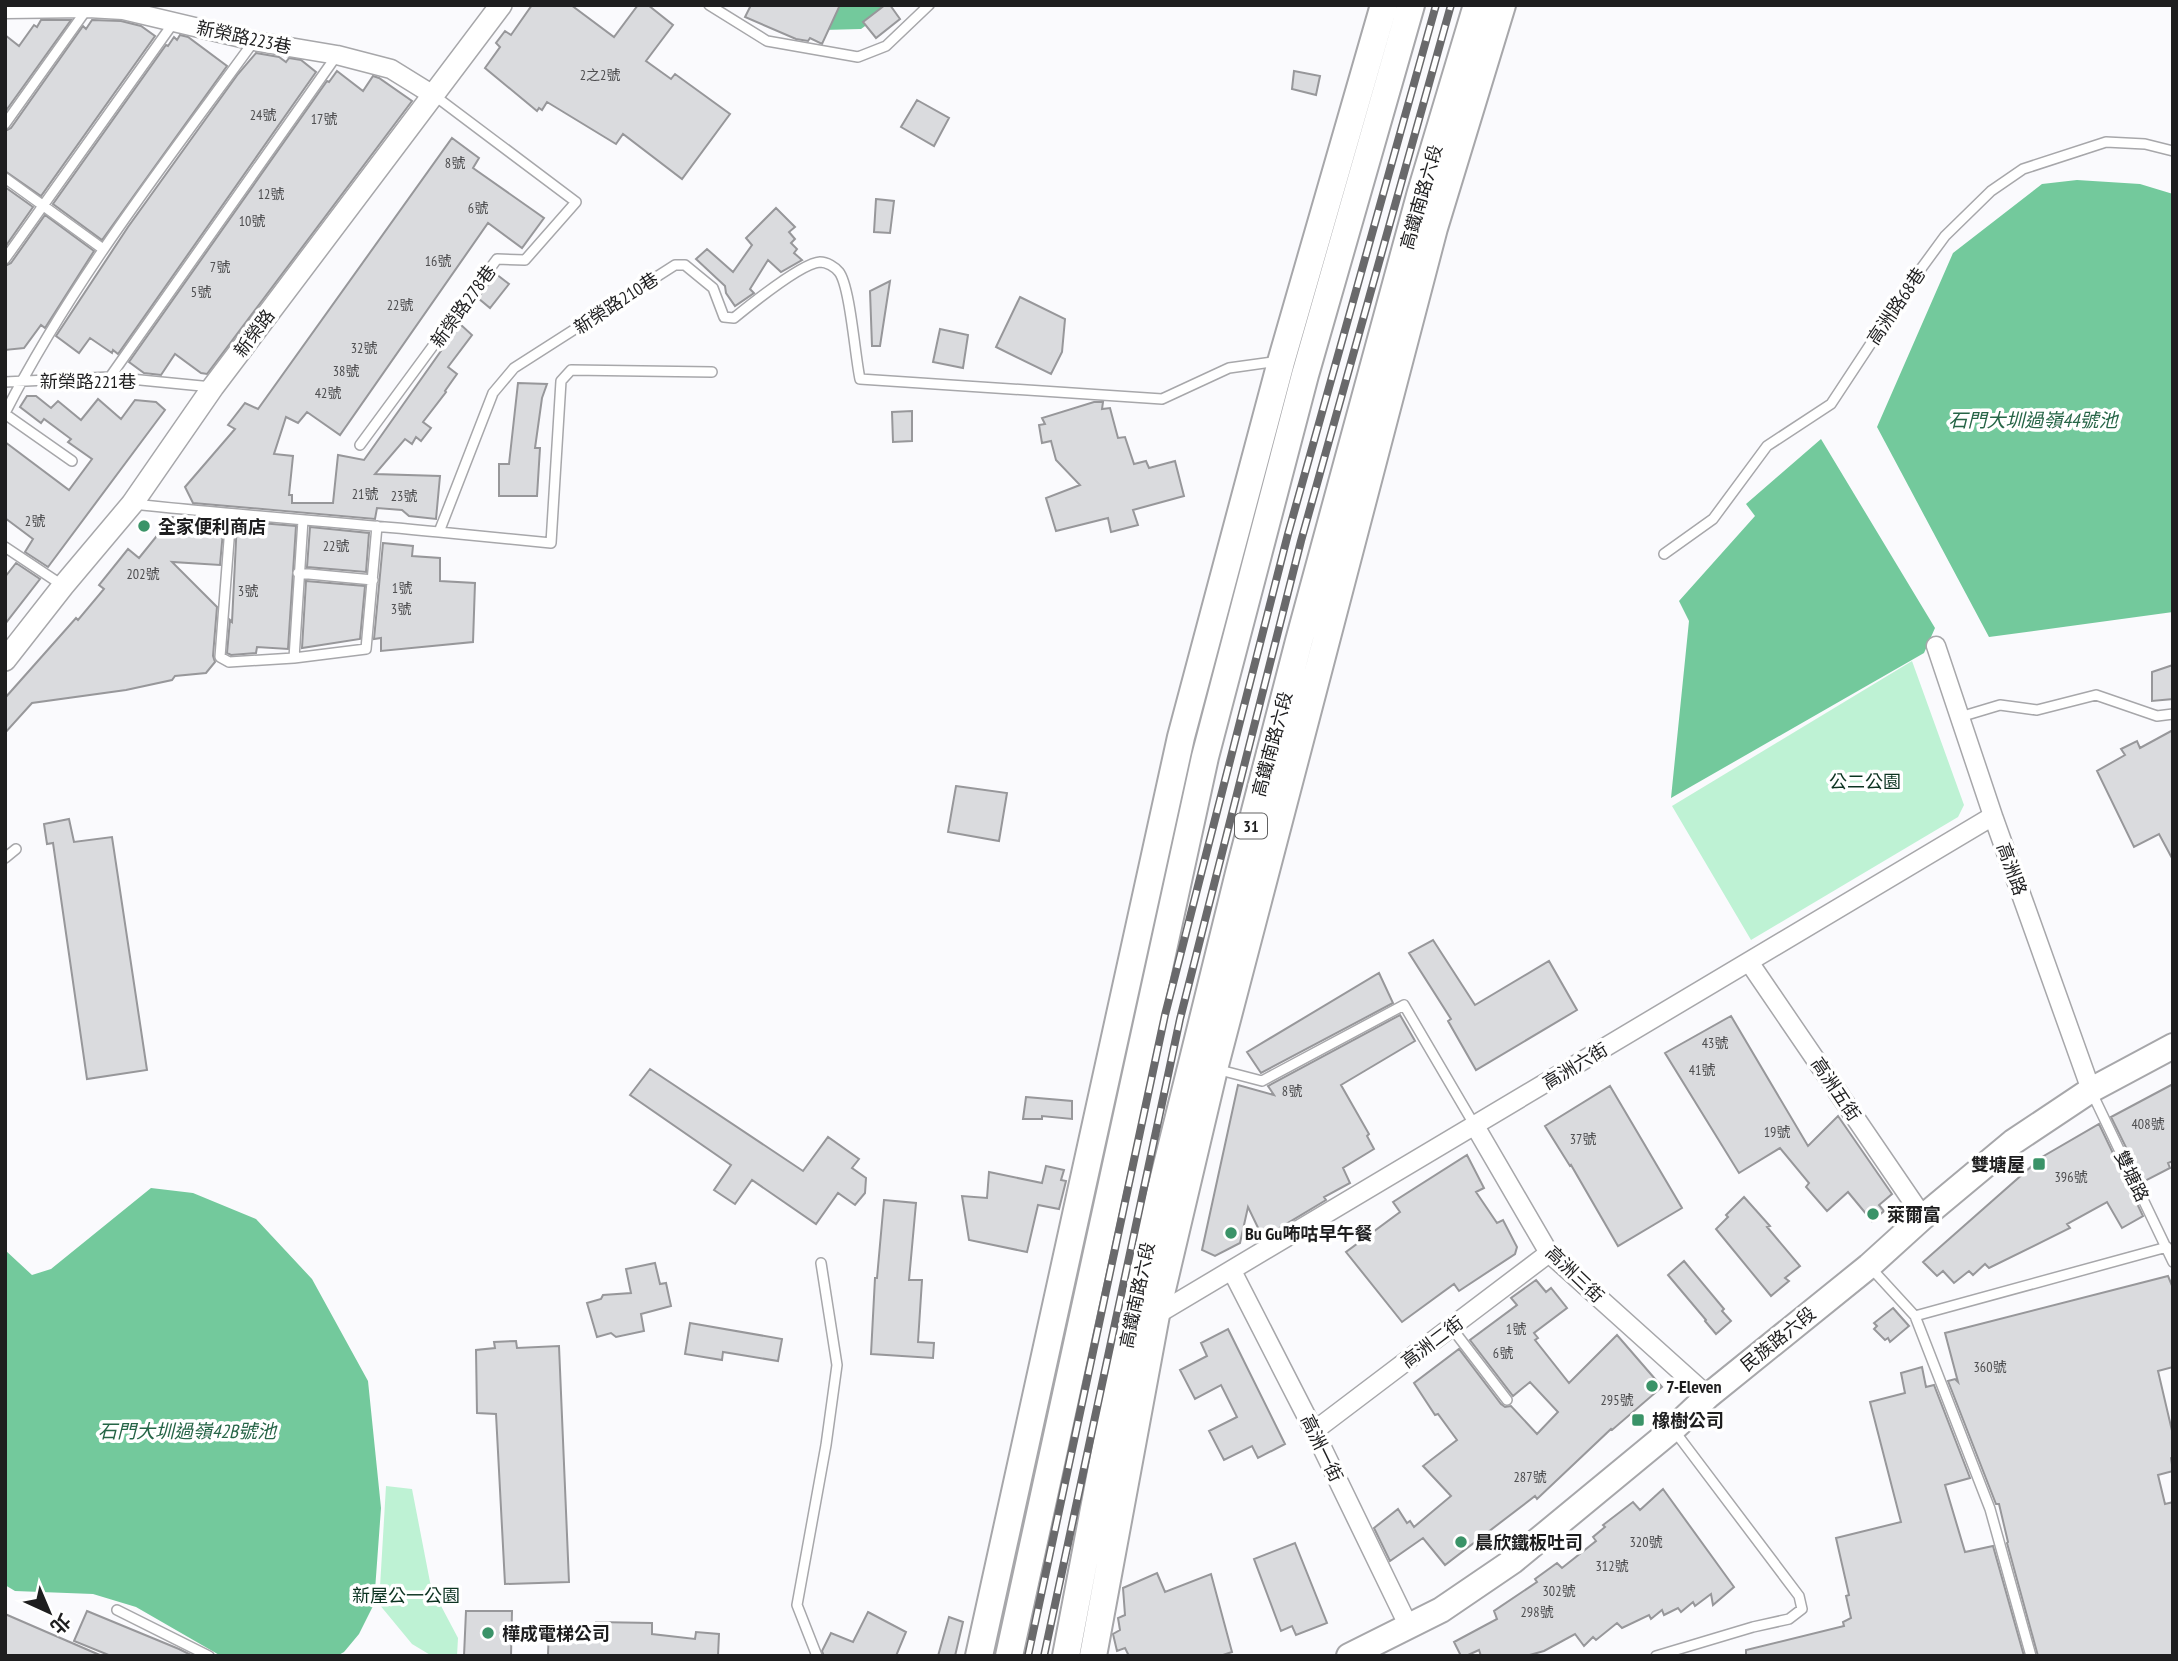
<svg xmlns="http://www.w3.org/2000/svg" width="2178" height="1661" viewBox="0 0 2178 1661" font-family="'PT Sans Narrow','Noto Sans TC',sans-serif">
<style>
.green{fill:#bef2d4}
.water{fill:#73c99c}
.building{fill:#dadbde;stroke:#97979a;stroke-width:2}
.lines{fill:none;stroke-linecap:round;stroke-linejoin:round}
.service-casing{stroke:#a7a7aa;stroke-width:12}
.minor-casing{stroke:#a7a7aa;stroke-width:21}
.tertiary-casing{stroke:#a7a7aa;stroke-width:24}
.secondary-casing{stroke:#a7a7aa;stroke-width:28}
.primary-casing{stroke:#a7a7aa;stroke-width:30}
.service{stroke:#fff;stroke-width:9}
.minor{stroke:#fff;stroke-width:18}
.tertiary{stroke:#fff;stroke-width:21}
.secondary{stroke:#fff;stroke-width:24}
.primary{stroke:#fff;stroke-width:26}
.rail-casing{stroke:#69696b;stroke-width:8}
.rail{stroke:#fff;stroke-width:5;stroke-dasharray:16;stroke-linecap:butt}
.poi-dot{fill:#3a9368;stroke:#fff;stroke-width:2.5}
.labels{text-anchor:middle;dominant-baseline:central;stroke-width:7;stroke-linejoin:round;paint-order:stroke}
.number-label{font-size:14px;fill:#4d4d4f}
.shield{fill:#fff;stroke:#626262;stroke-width:2}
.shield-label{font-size:16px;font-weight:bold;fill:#1e1e1f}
.street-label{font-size:18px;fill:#1e1e1f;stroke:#fff}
.poi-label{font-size:18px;font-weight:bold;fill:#1e1e1f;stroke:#fff;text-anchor:start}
.park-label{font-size:18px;fill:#0c3321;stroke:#fff}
.water-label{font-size:19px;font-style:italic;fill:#266547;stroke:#fff}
</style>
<rect width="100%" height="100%" fill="#fafafd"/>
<path class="green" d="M1912,661L1964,805L1958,817L1751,940L1672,806Z
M386,1486L412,1489L431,1587L458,1638L457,1656H432L412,1644L379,1604Z"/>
<path class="water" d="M773,5H894L861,29L823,30Z
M2077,180L2140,184L2173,194V612L1989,637L1877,427L1953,253L2042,184Z
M1821,439L1935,628L1924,653L1671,798L1689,621L1679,601L1755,516L1746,504Z
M151,1188L193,1193L256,1219L312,1279L368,1381L381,1508L374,1604L359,1634L344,1652L337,1656H221L136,1607L93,1594L15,1591L5,1585V1250L32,1275L51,1269Z"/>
<path class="building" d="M532,5H571L614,37L638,5H648L673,25L646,61L671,79L675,74L730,114L682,179L623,134L616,144L547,102L542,110L539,108L537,111L485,68L500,47L496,43L505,31L511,35Z
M751,5H840L822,44L810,38L808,41L796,39L745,17Z
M885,5H890L900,19L876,38L863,22Z
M41,20H71L5,112V35L19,46L34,25L37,27Z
M92,20L121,21L141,26L155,36L41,196L5,171V131L11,128L83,26L86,29Z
M180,35L188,37L227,66L102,240L53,204L166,45L168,46L174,37L177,40Z
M256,53L279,57L286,62L289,58L301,60L316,72L118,354L113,350L112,353L90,338L79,353L56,336L128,227L238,74Z
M337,71L363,91L373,76L379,78L412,101L207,374L201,373L175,354L161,375L144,373L129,362L327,81L329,82Z
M1294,71L1320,76L1316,95L1292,89Z
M917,100L949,118L934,146L901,127Z
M452,138L479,158L473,168L544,218L522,248L488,223L340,435L307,412L298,423L286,417L274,454L293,456L289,495H292V503H333L338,455L364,460L460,324L472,335L448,367L457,374L445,391L446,392L423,422L431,428L421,441L416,437L412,444L405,439L375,474L440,476L436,519L409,516L402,510L377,508L375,519L193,503L185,487L235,429L228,425L245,403L258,409Z
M5,187L33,207L5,247Z
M876,199L894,201L890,233L874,232Z
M776,208L795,227L789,232L795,239L791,243L797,249L794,253L802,260L781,272L768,260L750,289L754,293L735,306L726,293L725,286L696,259L707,249L733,272L752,245L746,238Z
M45,215L94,251L45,328L41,325L24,348L5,350V266L11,263Z
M496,274L509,284L490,308L478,298Z
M890,281L880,346H872L870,291Z
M1020,297L1065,319L1062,352L1051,374L996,347Z
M940,329L968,335L963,368L933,362Z
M518,383L547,384L542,398L535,448H540L537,496H499V464H509Z
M27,396H36L51,408L58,401L81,420L98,399L121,419L135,400L156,402L165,410L48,567L25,552L33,539L5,518V442L69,490L92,459L68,442L71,439L44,419L41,423L20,407Z
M1094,402H1103L1102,409L1110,408L1118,438L1125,437L1134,464L1146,461L1149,468L1175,461L1184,496L1133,510L1138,525L1111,532L1108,518L1056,531L1046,498L1080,485L1056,460L1051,441L1042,443L1039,425L1045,424L1042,418Z
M912,411V441L893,442L892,412Z
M172,517L205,525L201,518L224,520L220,565L172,562L217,607L213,656L215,662L206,673L175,676L172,680L126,690L32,703L5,733V698L76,618L78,620L104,589L99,585L128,549L139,558Z
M237,521L296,526L288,649L257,647L256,653L231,655L227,653L230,620L232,622Z
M310,527L369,533L366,572L307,567Z
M383,543L413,546L412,556L440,558V581L475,583L473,642L381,651V638L374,639Z
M16,563L40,579L5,624V577Z
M306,581L365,586L360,639L302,648Z
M2173,665V699L2152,701V672Z
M2173,730V860L2159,834L2134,847L2097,771L2125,755L2121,749L2137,741L2140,748Z
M956,786L1007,793L999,841L948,832Z
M69,819L74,842L112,837L147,1070L87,1079L53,843L47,844L44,824Z
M1433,940L1475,1005L1549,961L1577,1010L1476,1070L1448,1021L1451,1019L1409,953Z
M1379,973L1393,1003L1261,1073L1247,1052Z
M1400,1015L1415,1041L1341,1085L1369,1134L1367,1136L1374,1149L1343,1168L1350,1183L1324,1197L1326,1200L1263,1238L1248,1207L1240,1243L1215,1256L1202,1250L1238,1085L1274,1095L1268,1086Z
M1731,1016L1808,1146L1838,1116L1892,1194L1879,1205L1884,1211L1872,1221L1848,1192L1827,1211L1806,1187L1809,1183L1780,1148L1739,1173L1665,1053Z
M650,1069L803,1171L828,1137L859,1159L852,1168L866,1178L865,1193L855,1205L838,1193L816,1224L752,1180L735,1204L714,1190L731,1165L630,1095Z
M2173,1084V1161L2168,1163L2170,1168L2143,1182L2111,1117Z
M1610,1086L1682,1208L1618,1246L1571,1165L1570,1166L1545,1126Z
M1026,1097L1072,1101V1119L1042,1116V1119H1023Z
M2099,1124L2143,1216L2122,1228L2107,1202L2067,1224L2070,1228L1989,1268L1985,1264L1973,1275L1969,1271L1954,1283L1943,1271L1937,1276L1923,1262L2042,1157Z
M1467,1155L1484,1188L1476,1192L1497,1223L1503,1220L1517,1247L1515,1254L1459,1291L1454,1284L1402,1322L1346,1252L1400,1212L1393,1202Z
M1046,1166L1064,1170L1061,1180L1066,1181L1059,1209L1038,1205L1027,1252L969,1240L962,1196L987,1198L989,1172L1042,1183Z
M1744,1197L1770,1226L1767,1227L1800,1266L1785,1278L1789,1281L1771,1296L1716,1229L1728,1217L1726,1215Z
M884,1200L916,1203L909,1280H922L918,1342L934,1343L933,1358L871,1354L875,1278H877Z
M1684,1261L1724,1309L1722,1311L1731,1321L1716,1334L1705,1321L1706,1320L1668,1275Z
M655,1263L660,1284L666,1283L671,1306L641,1314L644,1331L616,1337L611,1333L597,1337L587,1303L601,1299L603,1295L631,1293L626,1269Z
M2168,1276L2173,1288V1367L2158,1371L2173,1435V1457L2171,1458L2173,1471L2158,1475L2165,1504L2173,1502V1656H2038L2007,1543L2008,1542L1999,1504H1996L1948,1381L1955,1379L1958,1382L1945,1333Z
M1536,1280L1546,1292L1551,1288L1567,1308L1534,1333L1538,1338L1535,1340L1569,1383L1617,1335L1662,1387L1612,1430L1611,1429L1537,1499L1535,1496L1445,1565L1423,1538L1390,1561L1374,1528L1398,1509L1407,1523L1410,1521L1414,1527L1451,1496L1423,1466L1457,1440L1438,1414L1435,1415L1414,1383L1459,1349L1501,1404L1505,1407L1511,1406L1537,1434L1558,1412L1530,1382L1513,1396L1470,1340L1517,1305L1511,1298Z
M1893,1308L1909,1326L1890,1342L1888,1338L1885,1340L1874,1329L1877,1326L1874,1323Z
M690,1323L782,1339L778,1361L723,1352L722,1360L685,1354Z
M1228,1329L1285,1444L1258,1458L1252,1446L1224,1460L1209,1431L1237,1417L1221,1385L1195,1399L1180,1370L1207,1356L1201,1343Z
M516,1341L517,1348L559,1346L569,1582L505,1584L496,1414L477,1413L476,1350L495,1348L494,1342Z
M1922,1367L1926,1387L1934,1385L1970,1478L1945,1485L1965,1552L1993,1546L2024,1656H1746V1650L1844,1626L1843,1622L1851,1618L1846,1596L1849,1595L1836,1538L1901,1522L1870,1402L1905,1393L1901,1373Z
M1663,1489L1734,1587L1713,1605L1711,1594L1695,1606L1693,1602L1681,1612L1678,1608L1664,1615L1662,1610L1651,1619L1649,1615L1622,1628L1617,1623L1596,1640L1593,1637L1584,1646L1575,1634L1544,1651L1526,1656H1481L1479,1650L1466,1656H1461L1454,1642L1497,1619L1494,1611L1537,1582L1535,1579L1557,1563L1562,1568L1596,1541L1593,1537L1605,1527L1603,1525L1633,1502L1640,1510Z
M1295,1543L1327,1623L1296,1635L1292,1626L1281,1631L1254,1559Z
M1157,1573L1165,1592L1211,1574L1232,1652L1220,1656H1129L1125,1648L1117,1651L1113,1634L1120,1630L1118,1618L1125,1615L1123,1588Z
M87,1611L179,1649L193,1656H111L74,1641Z
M466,1611H512L511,1656H464Z
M868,1612L906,1632L896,1656H824L822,1651L831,1633L853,1642Z
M5,1614L102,1656H5Z
M949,1617L963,1622L955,1656H938Z
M596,1622L652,1623V1634L695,1639L696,1632L719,1634L718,1656L548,1655L549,1626H596Z"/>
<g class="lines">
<g class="service-casing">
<path id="service" d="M709,5L767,41L858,57L886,46L929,5
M5,124L87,9
M5,178L103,249
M5,259L174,22
M110,377L337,55
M5,382L110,377L212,387
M5,413C73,280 166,162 254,41
M5,414L72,461
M360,445L497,259L525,260L576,202L435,96
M133,504C235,515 337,522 439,532L493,393L514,368L675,265H685L713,288L724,317L734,318C750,305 802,263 820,262C827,262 835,267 839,272C850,286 855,356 860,379L1162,399L1229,368L1279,361
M231,514L220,657L229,662L294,658L366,649L377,526
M439,532L551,543L561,381L571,370L712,372
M5,547L62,585
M1664,554L1713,519L1767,446L1831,404L1912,281L1945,236L1991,191L2023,169L2106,142L2145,144L2173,151
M298,573L373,580
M294,658L303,520
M1960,717L2000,705L2037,710L2096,695L2157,716L2173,714
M5,858L16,849
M1216,1069L1262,1081L1404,1005L1475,1126
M2092,1093L2173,1262
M1870,1267L1915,1316L1990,1509L2031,1656
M1915,1316L2167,1247
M1451,1327L1507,1400
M117,1610L209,1656
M817,1656L797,1605L826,1445L837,1365L821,1263
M1656,1656L1753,1627L1789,1619L1802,1609L1799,1596L1673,1429"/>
</g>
<g class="minor-casing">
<path id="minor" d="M5,9L88,8L123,10L254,41L337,55L391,69L433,95
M1936,646L1993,816L2091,1090
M1749,962L1923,1217
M1475,1126L1549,1253L1708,1396
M1232,1271L1314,1431L1409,1627
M1156,1315L1993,816
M1314,1431L1549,1253"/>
</g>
<g class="tertiary-casing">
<path id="tertiary" d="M5,660L63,586L132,504L213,387L501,5"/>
</g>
<g class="secondary-casing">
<path id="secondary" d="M1349,1656L1441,1610L1513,1561L1673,1429L1708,1396L1869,1266L1923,1217L2013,1142L2091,1090L2173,1046"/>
</g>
<g class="primary-casing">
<path id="primary" d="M979,1656L1181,737L1281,362L1384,5
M1009,1656L1205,757L1305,375L1411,5
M1066,1656L1134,1299L1240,869L1299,641L1421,192L1477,5
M1093,1656L1156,1315L1214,1069L1434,228L1502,5"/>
</g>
<use href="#service" class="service"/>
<use href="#minor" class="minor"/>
<use href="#tertiary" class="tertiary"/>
<use href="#secondary" class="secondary"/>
<use href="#primary" class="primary"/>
<g class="rail-casing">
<path id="rail" d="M1028,1656L1165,1015L1288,534L1436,5
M1044,1656L1180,1019L1301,541L1451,5"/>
</g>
<use href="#rail" class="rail"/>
</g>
<g class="poi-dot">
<circle cx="144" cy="526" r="7"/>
<rect x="2032" y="1157" width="14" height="14" rx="3.5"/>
<circle cx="1873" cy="1214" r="7"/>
<circle cx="1231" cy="1233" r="7"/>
<circle cx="1652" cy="1386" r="7"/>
<rect x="1631" y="1413" width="14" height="14" rx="3.5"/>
<circle cx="1461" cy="1542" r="7"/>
<circle cx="488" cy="1633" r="7"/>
</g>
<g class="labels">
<g class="number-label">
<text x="600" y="75">2之2號</text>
<text x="263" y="115">24號</text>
<text x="324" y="119">17號</text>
<text x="455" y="163">8號</text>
<text x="271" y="194">12號</text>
<text x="478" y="208">6號</text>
<text x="252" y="221">10號</text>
<text x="438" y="261">16號</text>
<text x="220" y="267">7號</text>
<text x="201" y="292">5號</text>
<text x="400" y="305">22號</text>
<text x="364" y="348">32號</text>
<text x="346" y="371">38號</text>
<text x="328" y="393">42號</text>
<text x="365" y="494">21號</text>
<text x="404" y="496">23號</text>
<text x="35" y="521">2號</text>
<text x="336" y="546">22號</text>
<text x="143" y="574">202號</text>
<text x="402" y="588">1號</text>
<text x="248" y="591">3號</text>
<text x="401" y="609">3號</text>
<text x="1715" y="1043">43號</text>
<text x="1702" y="1070">41號</text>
<text x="1292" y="1091">8號</text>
<text x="2148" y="1124">408號</text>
<text x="1777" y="1132">19號</text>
<text x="1583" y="1139">37號</text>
<text x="2071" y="1177">396號</text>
<text x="1516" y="1329">1號</text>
<text x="1503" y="1353">6號</text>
<text x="1990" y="1367">360號</text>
<text x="1617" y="1400">295號</text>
<text x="1530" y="1477">287號</text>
<text x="1646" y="1542">320號</text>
<text x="1612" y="1566">312號</text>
<text x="1559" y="1591">302號</text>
<text x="1537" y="1612">298號</text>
</g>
<rect class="shield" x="1235" y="813.5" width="32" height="25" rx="5"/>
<g class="shield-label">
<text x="1251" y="826">31</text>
</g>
<g class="street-label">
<text transform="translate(244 37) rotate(12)">新榮路223巷</text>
<text transform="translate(1421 197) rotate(-74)">高鐵南路六段</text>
<text transform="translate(616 303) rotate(-33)">新榮路210巷</text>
<text transform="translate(463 306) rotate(-54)">新榮路278巷</text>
<text transform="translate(1896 306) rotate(-56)">高洲路68巷</text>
<text transform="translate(254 333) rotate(-53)">新榮路</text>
<text x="88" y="381">新榮路221巷</text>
<text transform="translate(1272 744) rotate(-75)">高鐵南路六段</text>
<text transform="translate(2012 869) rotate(70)">高洲路</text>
<text transform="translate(1575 1066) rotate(-31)">高洲六街</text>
<text transform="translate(1836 1089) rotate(56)">高洲五街</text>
<text transform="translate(2132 1176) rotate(64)">雙塘路</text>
<text transform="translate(1575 1274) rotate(44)">高洲三街</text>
<text transform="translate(1137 1295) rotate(-78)">高鐵南路六段</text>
<text transform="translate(1778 1339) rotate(-39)">民族路六段</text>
<text transform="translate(1432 1342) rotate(-37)">高洲二街</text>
<text transform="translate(1322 1448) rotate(64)">高洲一街</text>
</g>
<g class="poi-label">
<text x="158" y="526">全家便利商店</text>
<text x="2025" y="1164" text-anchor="end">雙塘屋</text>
<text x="1887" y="1214">萊爾富</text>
<text x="1245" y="1233">Bu Gu咘咕早午餐</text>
<text x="1666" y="1386">7-Eleven</text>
<text x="1652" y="1420">橡樹公司</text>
<text x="1475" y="1542">晨欣鐵板吐司</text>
<text x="502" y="1633">樺成電梯公司</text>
</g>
<g class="park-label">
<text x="1865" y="781">公二公園</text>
<text x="406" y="1595">新屋公一公園</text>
</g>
<g class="water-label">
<text x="2033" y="420">石門大圳過嶺44號池</text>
<text x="187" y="1431">石門大圳過嶺42B號池</text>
</g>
</g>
<rect width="2178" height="1661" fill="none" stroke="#1e1e1f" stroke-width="14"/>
<g transform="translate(49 1612) rotate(136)" stroke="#ffffff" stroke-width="5" paint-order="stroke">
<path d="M0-5L12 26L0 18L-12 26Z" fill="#1e1e1f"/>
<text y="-10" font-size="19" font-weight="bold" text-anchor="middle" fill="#1e1e1f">北</text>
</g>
</svg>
